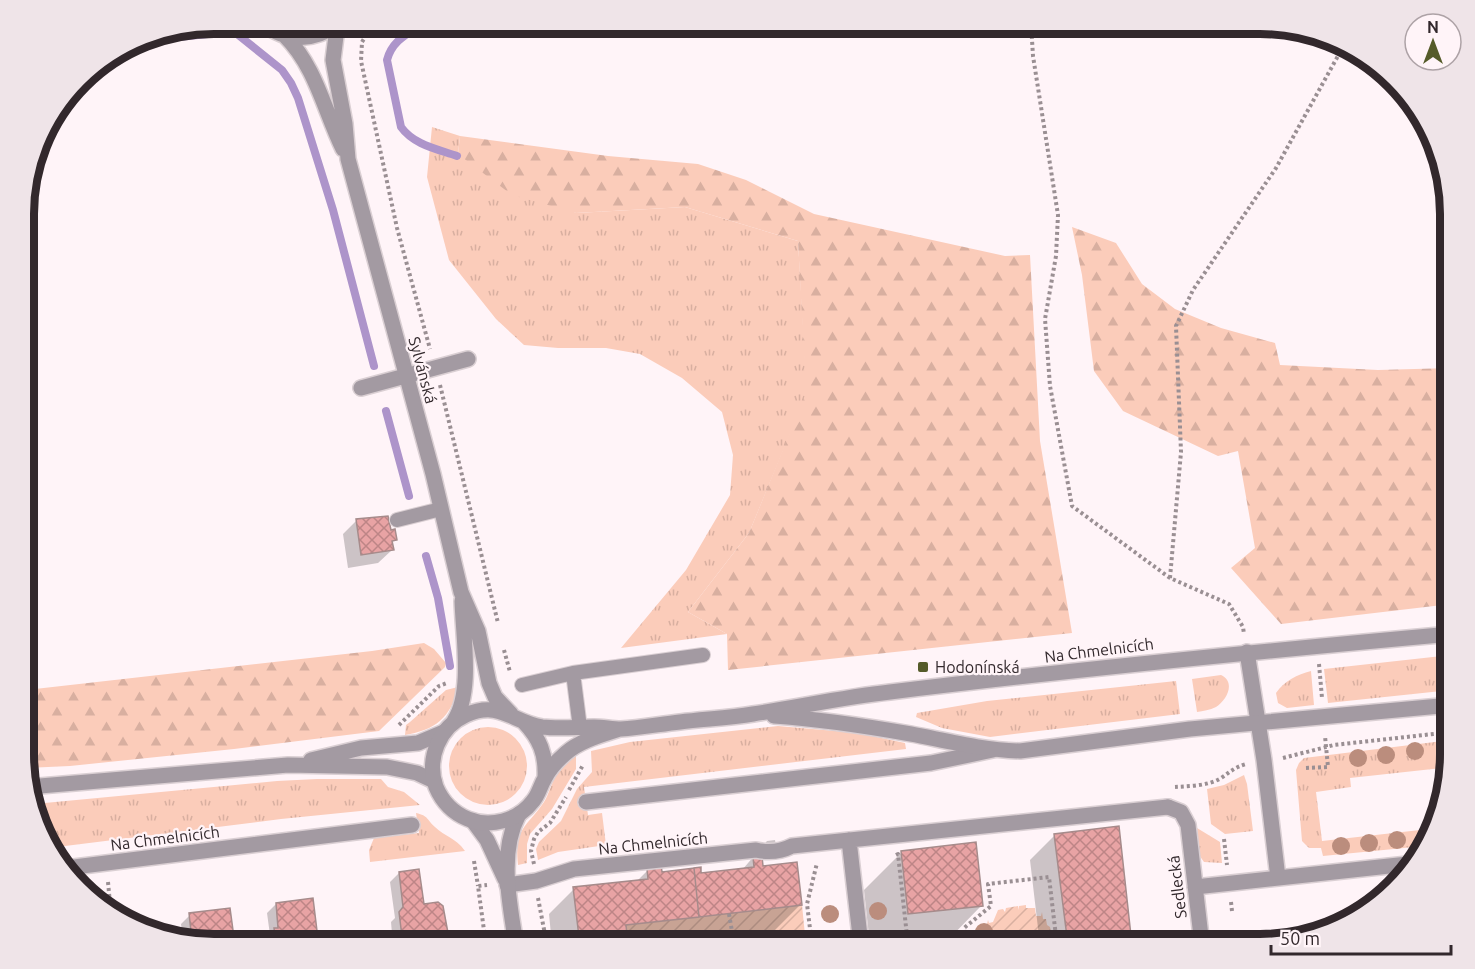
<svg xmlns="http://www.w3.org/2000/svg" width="1475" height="969" viewBox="0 0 1475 969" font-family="Ubuntu,sans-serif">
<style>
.grass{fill:url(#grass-tufts)}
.forest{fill:url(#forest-firs)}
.garden{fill:url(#garden-furrows)}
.shadow{fill:#0003}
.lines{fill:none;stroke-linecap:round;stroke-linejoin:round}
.stream{stroke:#ad94ca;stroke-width:8}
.building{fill:url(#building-cross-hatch);stroke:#a68b8b;stroke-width:1.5}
.service-casing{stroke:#dacfd3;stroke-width:16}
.pedestrian-casing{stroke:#dacfd3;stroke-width:18}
.minor-casing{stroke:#dacfd3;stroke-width:18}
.tertiary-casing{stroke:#dacfd3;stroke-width:18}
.path{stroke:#9a8f93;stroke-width:4;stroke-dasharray:3 3;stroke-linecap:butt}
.service{stroke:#a39aa2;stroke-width:14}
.pedestrian{stroke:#a39aa2;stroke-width:15}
.minor{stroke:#a39aa2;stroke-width:15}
.tertiary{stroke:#a39aa2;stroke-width:15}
.tree{fill:#bb8d7d}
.poi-dot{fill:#555b29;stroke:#fff4f8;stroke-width:2}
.labels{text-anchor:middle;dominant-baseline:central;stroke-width:4.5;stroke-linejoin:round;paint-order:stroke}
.street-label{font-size:16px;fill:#32282c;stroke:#fff4f8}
.poi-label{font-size:16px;fill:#32282c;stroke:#fff4f8;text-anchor:start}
.rim{fill:none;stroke:#32282c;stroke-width:8}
</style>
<defs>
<pattern id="grass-tufts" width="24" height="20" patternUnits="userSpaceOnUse" patternTransform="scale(1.5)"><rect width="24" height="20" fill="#fbccba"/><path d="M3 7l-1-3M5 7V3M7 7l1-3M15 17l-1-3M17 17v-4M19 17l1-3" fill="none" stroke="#d8afa0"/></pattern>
<pattern id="forest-firs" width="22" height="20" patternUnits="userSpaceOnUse" patternTransform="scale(1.5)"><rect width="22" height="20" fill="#fbccba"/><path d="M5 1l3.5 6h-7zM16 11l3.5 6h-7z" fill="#d8afa0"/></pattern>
<pattern id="garden-furrows" width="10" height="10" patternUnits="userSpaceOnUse" patternTransform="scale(1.5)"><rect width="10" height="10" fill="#fbccba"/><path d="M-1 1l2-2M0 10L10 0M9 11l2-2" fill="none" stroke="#d8afa0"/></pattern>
<pattern id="building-cross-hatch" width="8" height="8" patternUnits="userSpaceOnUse" patternTransform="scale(1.5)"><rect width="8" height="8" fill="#e8a3a4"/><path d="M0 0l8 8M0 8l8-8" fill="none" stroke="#bd8586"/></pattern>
</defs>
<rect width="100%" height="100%" fill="#fff4f8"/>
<path class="grass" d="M432,127L460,136L458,154L576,213L685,207L798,241L807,393L749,533L688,612L727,634L621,648L686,570L730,495L733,455L722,412L682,378L640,354L606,348H558L524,345L496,319L449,260L427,177Z
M1451,655V690L1328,703L1324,669Z
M1311,671L1314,705L1287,708L1278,703L1276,693C1285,680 1297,675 1311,671Z
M1221,675C1236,682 1227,700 1216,707C1210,710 1203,711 1197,712L1192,679Z
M1176,681L1180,714L990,737L942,728L916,717L917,713L987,701Z
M458,687C451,718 435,730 405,735L406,725L410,722L446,690Z
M778,726L858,733L905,743L906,749L584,787L588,815L602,813L606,845L558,852L538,860L536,849L539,842L561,821L577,789L592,772L591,751L630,742Z
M449 766a39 39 0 1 1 78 0a39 39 0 1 1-78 0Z
M1451,740V767L1350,778L1351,787L1316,792L1322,841L1429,829L1424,846L1323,856L1321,848H1309L1302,841L1296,770L1299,763L1304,758Z
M576,755V769L552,809L530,834L527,844V863L518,865C514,828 526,828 544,802C549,794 551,784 556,776C561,768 569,762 576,755Z
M1244,775L1247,784L1253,831L1225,834L1211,824L1207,789L1224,785Z
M317,779H381L388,787L404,792L420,805L281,819L49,848L34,804L277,781Z
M416,813C429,816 426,819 435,827C445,837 455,837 465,851L370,862L369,850L374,838L419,833Z
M1197,828L1220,842L1222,863L1204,862L1199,855Z"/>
<path class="forest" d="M460,136L608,156L698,164L746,180L814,214L1005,256L1030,255L1040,441L1072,633L728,670L727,634L688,612L749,533L806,393L798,241L685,207L576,213L512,195L458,154Z
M1072,227L1116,243L1142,284L1175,309L1221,328L1275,343L1280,365L1378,370L1451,368V604L1281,624L1231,568L1255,548L1238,451L1218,456L1123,411L1094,371L1082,275Z
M424,643L434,649L446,663L445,667L379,731L234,749L70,766L26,768V690L372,651Z"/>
<path class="garden" d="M802,905L806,945H628L626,925Z
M1026,905V908H1035L1036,916H1041L1042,912L1043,919H1046L1047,925L1050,927L1052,938L1048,939L1049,945H974L973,933L975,932L976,937L981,936V929H985L984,924H987L988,920L989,923L993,922L998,910L1003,909L1005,912L1006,908L1018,906L1019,910V906Z"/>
<path class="shadow" d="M357,520L389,532L395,539L391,544L392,550L378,563L348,568L343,534Z
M1055,835L1130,945H1040L1030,860Z
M775,840L776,845L762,858L761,868L800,905L775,930L643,945H552L549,914L574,889L636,882L648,870L661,873L700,874L742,870L767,841Z
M902,852L981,906L944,944L870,945L864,890Z
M399,873L422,906L447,934H451L453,945H393L391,922L395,918L390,882Z
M276,904L316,939L310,945H266V939L270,935L267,913Z
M190,915L214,945L183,940L181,924Z
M1321,930L1273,945H1250L1258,937Z"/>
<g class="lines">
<path class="stream" d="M422,24C407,34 392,41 387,60L401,127C414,145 437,149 457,156
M138,41L228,32L237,34L282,70L291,83L298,98L333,210L374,366
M386,411L409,496
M426,556L438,598L450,666"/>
</g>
<path class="building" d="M388,516L391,530L395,529L397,540L392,541L394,550L361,555L356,519Z
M1119,826L1132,945H1068L1054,834Z
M976,842L983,906L908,914L901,851Z
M762,856L763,866L797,862L802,905L699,917L694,868L701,867V873L754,867L753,857Z
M661,864L662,872L694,868L699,917L626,925L628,945H580L573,887L648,879L647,869Z
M419,869L424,904L438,902L443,906L448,933L452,932L454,943L403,945L399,912L403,907L399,872Z
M313,898L318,939L276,945L274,928H278L276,903Z
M230,908L235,945H214L192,941L189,913Z
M1327,928L1273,945H1258L1257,936Z"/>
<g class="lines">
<g class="service-casing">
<path id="service" d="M397,520L441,509
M573,673L580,728
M522,685L573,673L703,655"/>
</g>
<g class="pedestrian-casing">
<path id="pedestrian" d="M849,840L861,945
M507,885L536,881L574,869L756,850C769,853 780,852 792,846L1168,807"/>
</g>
<g class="minor-casing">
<path id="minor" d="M361,388L468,359
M1247,652L1264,760L1278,878
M311,760L361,748L418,743L444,732
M28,787L288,765L387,767L417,773L434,781
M586,802L931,763L993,750
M1168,807L1181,812L1188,825L1202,945
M473,821L487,840L505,879
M66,868L412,825
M1195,887L1417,863
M516,945C510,903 498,854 519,814"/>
</g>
<g class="tertiary-casing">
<path id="tertiary" d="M264,24C287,43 315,41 338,24
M340,24L336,36L333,60L345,124L348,159L433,474L461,592L478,631L489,683L495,697L511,714
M285,36C316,67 324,110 343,149
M774,716C820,719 865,726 911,734C948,741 983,750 1020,751L1190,729L1451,705
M454,721C473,692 463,636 462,601
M524,722C540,739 546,754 545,777
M620,729C602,735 581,740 566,753C559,759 550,768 545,778C540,786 539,794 533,801C518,821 490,828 468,819C453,813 442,801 436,787C426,759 439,727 466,715C500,700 512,722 542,727C560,729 576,727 594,727C603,727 612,729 621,729C640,728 661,724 680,722C704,719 729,718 753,714C799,707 844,697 890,692C1077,669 1263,651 1451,634"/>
</g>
<path class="path" d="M373,24L362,42L361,61L397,228L430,349
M1031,24L1033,56L1058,215L1056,256L1045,319L1050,386L1072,506L1170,578L1229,604L1243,627L1244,634
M440,385L498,623
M1170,578L1181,452L1176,326L1193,290L1276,168L1344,45
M504,650L510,672
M1319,664L1322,698
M399,725L439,686L447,683
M1283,758L1334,745L1451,732
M1306,768L1328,767L1325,736
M1175,787C1190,786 1208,786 1221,778C1230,772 1235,767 1246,764
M569,790L583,765
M1224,839L1227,865
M896,855L898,854L908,945
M474,861L478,886
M534,864L531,851L534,839L538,832L550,823L566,797
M108,882L111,914
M538,898L547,945
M1231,902L1232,911
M729,914L734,943
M627,941L642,945
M486,945L478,886L487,885
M731,945C744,938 759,934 770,945
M812,945L807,904L817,863
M966,945L964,928L991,906L988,884L1049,877L1057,945"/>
<use href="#service" class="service"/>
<use href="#pedestrian" class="pedestrian"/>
<use href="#minor" class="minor"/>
<use href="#tertiary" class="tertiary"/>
</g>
<g class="tree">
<circle cx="1415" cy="751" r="9"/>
<circle cx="1386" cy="755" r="9"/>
<circle cx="1358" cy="758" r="9"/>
<circle cx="1397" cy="840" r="9"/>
<circle cx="1369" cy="843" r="9"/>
<circle cx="1341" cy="846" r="9"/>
<circle cx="878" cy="911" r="9"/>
<circle cx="830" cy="914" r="9"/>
<circle cx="984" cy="932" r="9"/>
</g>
<rect class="poi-dot" x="917" y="661" width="12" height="12" rx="3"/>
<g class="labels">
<g class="street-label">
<text transform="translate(423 370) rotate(75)">Sylvánská</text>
<text transform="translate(1099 650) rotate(-7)">Na Chmelnicích</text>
<text transform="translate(165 838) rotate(-7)">Na Chmelnicích</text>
<text transform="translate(653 843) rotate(-6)">Na Chmelnicích</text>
<text transform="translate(1177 887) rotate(-97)">Sedlecká</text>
</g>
<g class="poi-label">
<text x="935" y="667">Hodonínská</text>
</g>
</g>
<path d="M0 0H1475V969H0ZM214 34H1260A180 180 0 0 1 1440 214V754A180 180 0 0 1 1260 934H214A180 180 0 0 1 34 754V214A180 180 0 0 1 214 34Z" fill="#efe4e8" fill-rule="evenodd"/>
<path class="rim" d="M214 34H1260A180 180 0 0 1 1440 214V754A180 180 0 0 1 1260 934H214A180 180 0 0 1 34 754V214A180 180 0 0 1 214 34Z"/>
<g transform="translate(1433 42)"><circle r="28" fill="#fff4f8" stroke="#ada2a6" stroke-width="1.5"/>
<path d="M0-4.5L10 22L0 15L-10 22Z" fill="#555b29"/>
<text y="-9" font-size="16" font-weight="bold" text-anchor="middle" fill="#32282c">N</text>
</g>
<path d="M1271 945v9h180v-9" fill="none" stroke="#32282c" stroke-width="3"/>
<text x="1280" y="945" font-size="18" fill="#32282c" stroke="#fff4f8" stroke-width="4.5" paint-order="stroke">50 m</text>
</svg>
